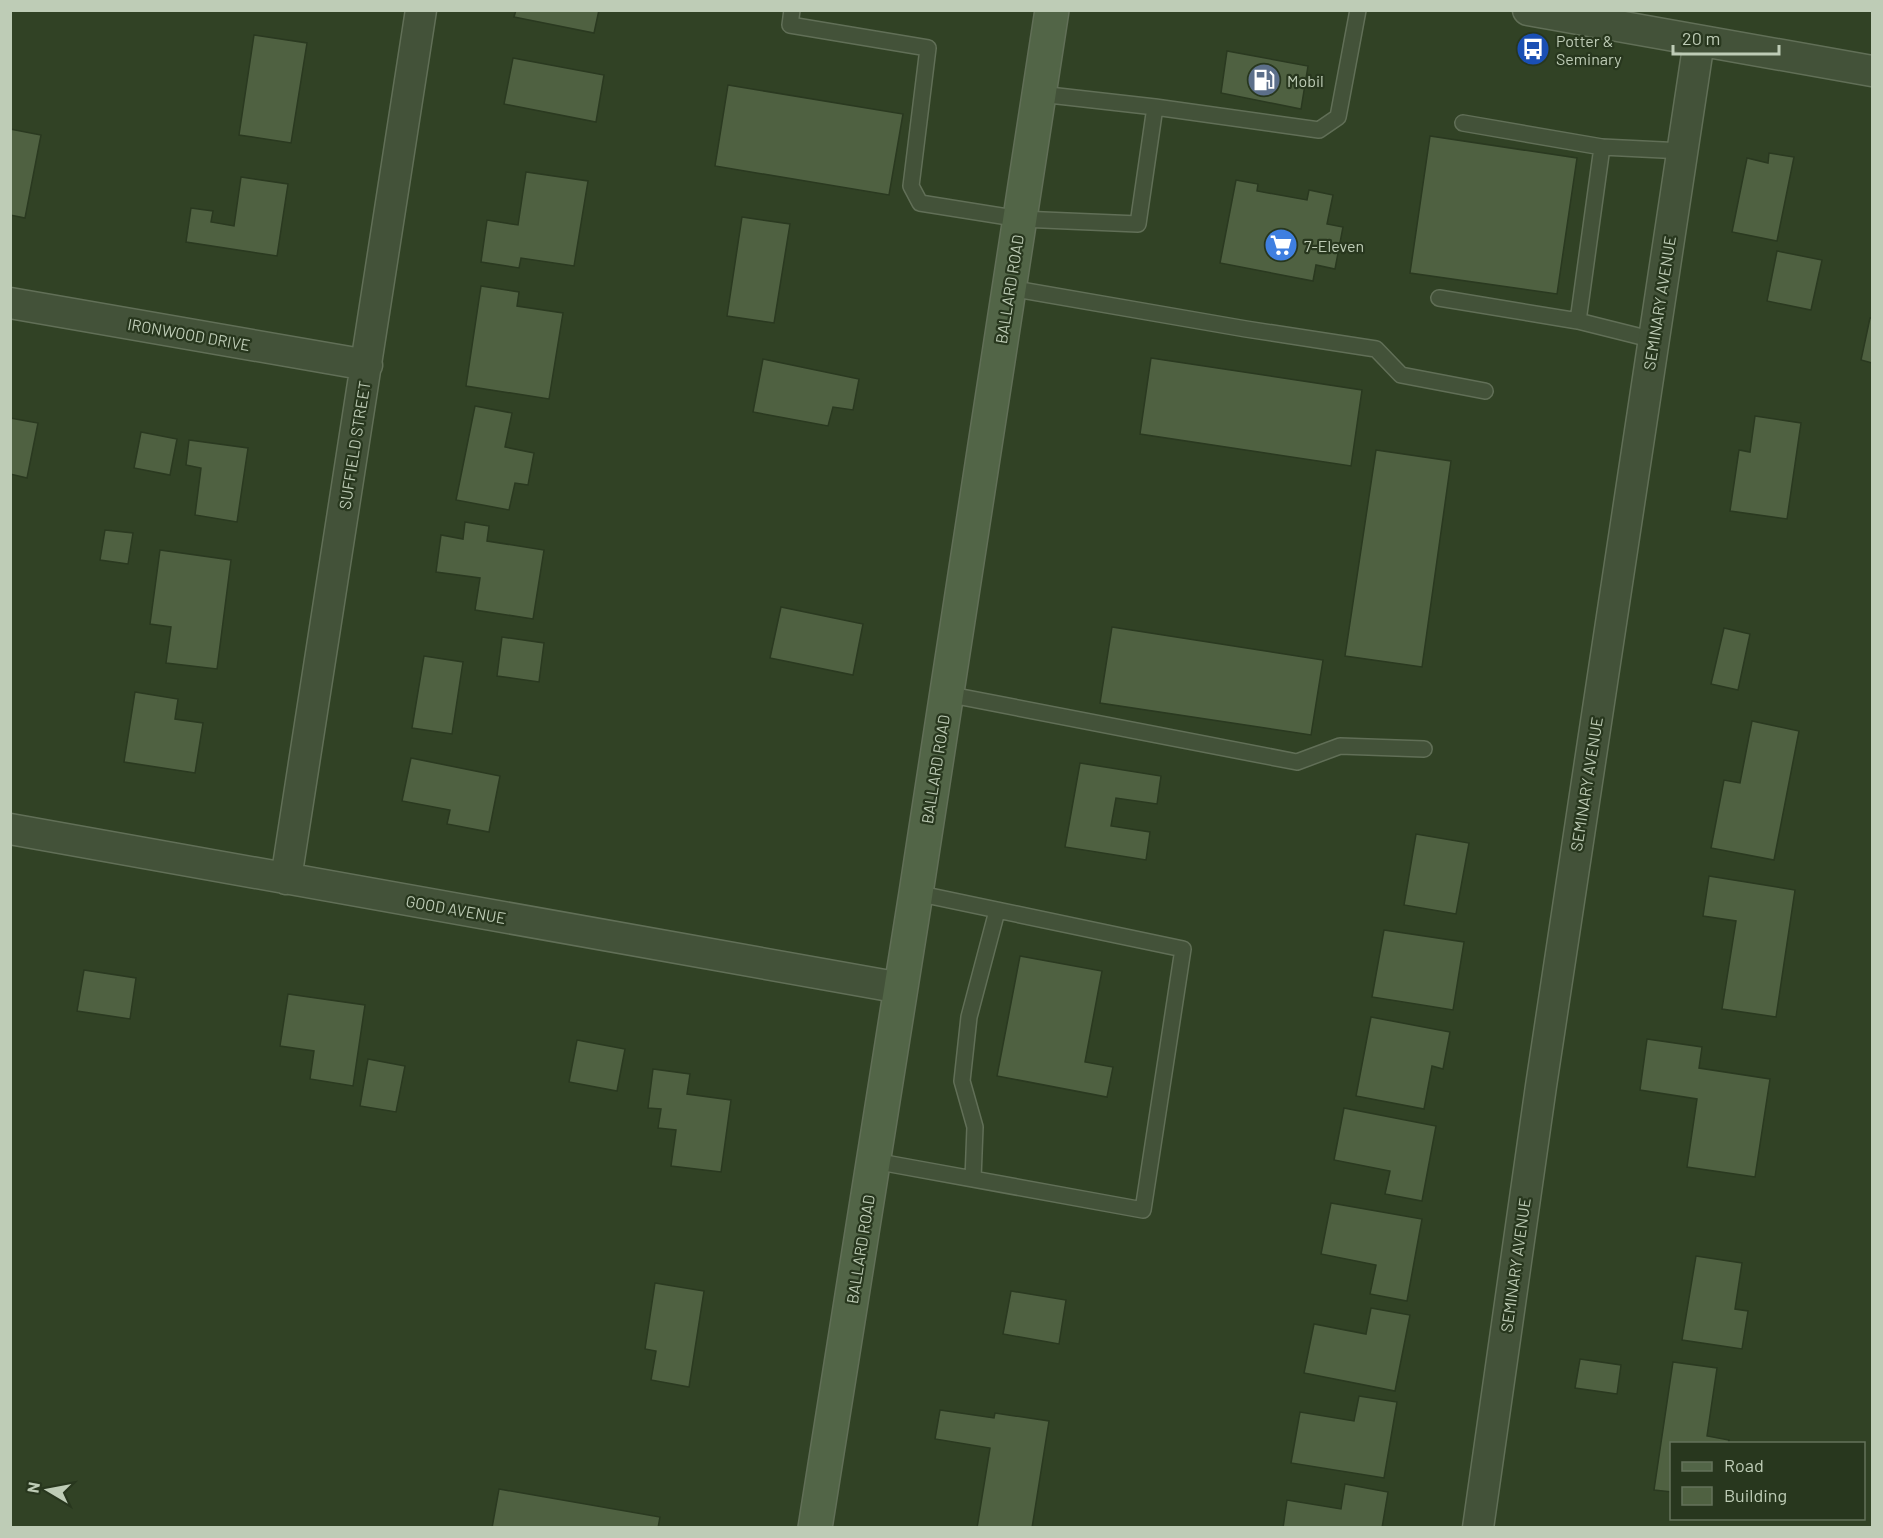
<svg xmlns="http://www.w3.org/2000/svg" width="1883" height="1538" viewBox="0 0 1883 1538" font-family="Barlow,sans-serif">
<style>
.building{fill:#4f6141;stroke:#2a3920;stroke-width:1.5}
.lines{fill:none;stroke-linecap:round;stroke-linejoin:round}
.lane-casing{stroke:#616f57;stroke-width:18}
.street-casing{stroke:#616f57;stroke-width:33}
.secondary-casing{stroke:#616f57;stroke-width:36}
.lane{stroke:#435239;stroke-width:15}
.street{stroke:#435239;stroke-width:30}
.secondary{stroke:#526547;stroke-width:33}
.labels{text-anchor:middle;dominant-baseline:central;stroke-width:4.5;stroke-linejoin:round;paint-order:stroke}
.poi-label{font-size:16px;fill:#beccb6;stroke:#28371e;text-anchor:start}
.street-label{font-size:16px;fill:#beccb6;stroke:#28371e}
</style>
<rect width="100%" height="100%" fill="#314225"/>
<path class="building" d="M516,10H599L594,33L514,17Z
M254,35L307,43L291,143L239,135Z
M1227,51L1308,66L1301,109L1221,93Z
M513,58L604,75L596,122L504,104Z
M728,85L903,114L889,195L715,166Z
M10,129L41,135L25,218L10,215Z
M1430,136L1577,158L1557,294L1410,273Z
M1769,153L1794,157L1777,241L1732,232L1747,158L1768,163Z
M526,172L588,181L574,266L521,258L519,268L481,262L487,220L518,225Z
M241,177L288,184L277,256L186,242L191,208L213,211L211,222L234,226Z
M1236,180L1258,184L1257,191L1307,200L1309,190L1333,195L1327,224L1343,227L1335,269L1316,265L1313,281L1220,263Z
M742,217L790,224L774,323L727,316Z
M1777,251L1822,260L1811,310L1767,301Z
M481,286L519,292L517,306L563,313L549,399L466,386Z
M1870,318H1872V363L1861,360Z
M1151,358L1362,390L1351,466L1140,434Z
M763,359L859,379L853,410L833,407L828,426L753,412Z
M475,406L512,413L505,447L534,453L528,485L515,483L509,510L456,500Z
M1755,416L1801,423L1787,519L1730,511L1739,450L1750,452Z
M10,418L38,423L27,478L10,474Z
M141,432L177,439L170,475L134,468Z
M189,440L248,448L237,522L195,515L201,468L186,465Z
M1376,450L1451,461L1422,667L1345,656Z
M465,522L489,526L487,541L544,550L533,619L475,610L480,578L436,572L441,535L463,539Z
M105,530L133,533L128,564L100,560Z
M160,550L231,560L217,669L166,663L171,627L150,624Z
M781,607L863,624L853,675L770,658Z
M1112,627L1323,660L1311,735L1100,703Z
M1724,628L1750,634L1738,690L1711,684Z
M502,637L544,643L539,682L497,676Z
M424,656L463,662L452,734L412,728Z
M135,692L178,699L175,719L203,723L195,773L124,762Z
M1752,721L1799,731L1774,860L1711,848L1724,780L1740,783Z
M411,758L500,776L489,832L447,824L450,810L402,801Z
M1080,763L1161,776L1157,804L1116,798L1111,826L1150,832L1146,860L1065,847Z
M1416,834L1469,843L1456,914L1404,905Z
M1709,876L1795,890L1776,1017L1722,1009L1736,921L1703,916Z
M1384,930L1464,942L1453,1010L1372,997Z
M1020,956L1102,971L1085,1062L1113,1067L1107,1097L997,1076Z
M84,970L136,978L130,1019L77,1011Z
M288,994L365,1005L353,1086L310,1079L314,1051L280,1046Z
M1371,1017L1450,1032L1443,1069L1432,1066L1424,1109L1356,1096Z
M1647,1039L1702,1047L1699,1068L1770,1079L1755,1177L1687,1167L1697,1099L1640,1090Z
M577,1040L625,1049L617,1091L569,1082Z
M368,1059L405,1066L396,1112L360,1106Z
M653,1069L690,1074L687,1094L731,1100L721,1172L671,1166L676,1130L658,1128L661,1109L648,1108Z
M1344,1108L1436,1126L1422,1201L1385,1194L1390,1171L1334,1160Z
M1331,1203L1422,1219L1407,1301L1370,1294L1376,1265L1321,1254Z
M1696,1256L1742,1263L1735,1309L1748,1311L1742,1349L1682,1340Z
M655,1283L704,1291L689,1387L651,1380L656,1351L645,1349Z
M1011,1291L1066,1300L1059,1344L1003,1334Z
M1371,1308L1410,1315L1395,1391L1304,1373L1314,1324L1366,1334Z
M1580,1359L1621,1365L1617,1394L1575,1388Z
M1673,1362L1717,1368L1707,1436L1729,1440L1728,1444H1672V1492L1654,1490Z
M1359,1396L1397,1402L1384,1478L1291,1463L1300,1412L1354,1421Z
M940,1410L994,1418L995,1413L1049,1421L1032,1528H977L990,1448L935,1439Z
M1345,1484L1388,1492L1382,1528H1283L1287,1500L1341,1509Z
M499,1489L660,1517L658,1528H492Z"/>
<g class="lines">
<g class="lane-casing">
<path id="lane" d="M792,10L790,25L928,48L911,186L920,203L1020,219L1138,224L1155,107L1319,130L1338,117L1358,10
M1040,94L1155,107
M1463,123L1602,147
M1010,288L1246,329L1376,349L1401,375L1485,391
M1439,298L1578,321
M1654,340L1578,321L1602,147L1683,151
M946,694L1297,762L1340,746L1424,749
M874,1161L1143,1210L1183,949L916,893
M973,1179L975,1127L962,1081L969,1017L997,911"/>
</g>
<g class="street-casing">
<path id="street" d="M1528,10L1872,71
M10,303L367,365
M10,829L901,988
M286,879L421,10
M1478,1528L1541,1086L1699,41"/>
</g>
<g class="secondary-casing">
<path id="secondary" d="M815,1528L916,893L1052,10"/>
</g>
<use href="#lane" class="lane"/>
<use href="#street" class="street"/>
<use href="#secondary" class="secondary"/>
</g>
<defs>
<g id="bus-disc" transform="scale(1.725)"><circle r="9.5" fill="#1a4fb4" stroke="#28371e"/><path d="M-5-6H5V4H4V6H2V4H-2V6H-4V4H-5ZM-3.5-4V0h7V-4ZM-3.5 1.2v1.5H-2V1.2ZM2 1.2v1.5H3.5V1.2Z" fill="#fff"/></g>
<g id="fuel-disc" transform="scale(1.725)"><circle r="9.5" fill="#5c6f8a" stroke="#28371e"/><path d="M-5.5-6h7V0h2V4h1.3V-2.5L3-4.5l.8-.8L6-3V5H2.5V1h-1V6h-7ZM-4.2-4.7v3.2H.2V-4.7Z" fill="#fff"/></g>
<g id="supermarket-disc" transform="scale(1.725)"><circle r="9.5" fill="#3f7fe0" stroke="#28371e"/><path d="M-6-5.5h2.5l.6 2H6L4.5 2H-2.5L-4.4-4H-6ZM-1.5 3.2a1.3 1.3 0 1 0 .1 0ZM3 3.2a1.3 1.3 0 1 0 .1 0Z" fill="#fff"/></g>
</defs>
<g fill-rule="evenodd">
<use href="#bus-disc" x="1533" y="49"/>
<use href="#fuel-disc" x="1264" y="80"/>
<use href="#supermarket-disc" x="1281" y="245"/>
</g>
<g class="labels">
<g class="poi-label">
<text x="1556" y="40">Potter &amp;<tspan x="1556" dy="18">Seminary</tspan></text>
<text x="1287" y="80">Mobil</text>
<text x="1304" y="245">7-Eleven</text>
</g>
<g class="street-label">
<text transform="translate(1009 289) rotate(-81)">BALLARD ROAD</text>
<text transform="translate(1659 303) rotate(-81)">SEMINARY AVENUE</text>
<text transform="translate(189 334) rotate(10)">IRONWOOD DRIVE</text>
<text transform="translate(354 445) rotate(-81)">SUFFIELD STREET</text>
<text transform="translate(935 769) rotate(-81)">BALLARD ROAD</text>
<text transform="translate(1586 784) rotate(-81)">SEMINARY AVENUE</text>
<text transform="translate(456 909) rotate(10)">GOOD AVENUE</text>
<text transform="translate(860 1249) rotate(-81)">BALLARD ROAD</text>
<text transform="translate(1515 1265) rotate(-82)">SEMINARY AVENUE</text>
</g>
</g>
<rect width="1883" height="1538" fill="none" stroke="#beccb6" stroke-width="24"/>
<rect x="1670" y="1442" width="195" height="78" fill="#28371e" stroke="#64735b" stroke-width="1.5"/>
<rect x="1682" y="1462" width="30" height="9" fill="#526547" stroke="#64735b" stroke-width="1.5"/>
<text x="1724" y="1472" font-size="18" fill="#beccb6">Road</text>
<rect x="1682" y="1487" width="30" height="18" fill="#4f6141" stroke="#64735b" stroke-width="1.5"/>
<text x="1724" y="1502" font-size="18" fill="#beccb6">Building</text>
<g transform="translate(48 1490) rotate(280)" stroke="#28371e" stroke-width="4.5" paint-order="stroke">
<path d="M0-4.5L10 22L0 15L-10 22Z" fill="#beccb6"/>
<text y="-9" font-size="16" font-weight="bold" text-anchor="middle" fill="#beccb6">N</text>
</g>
<path d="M1673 45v9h106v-9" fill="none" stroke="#beccb6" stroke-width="3"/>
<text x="1682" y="45" font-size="18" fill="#beccb6" stroke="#28371e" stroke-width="4.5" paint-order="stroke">20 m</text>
</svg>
